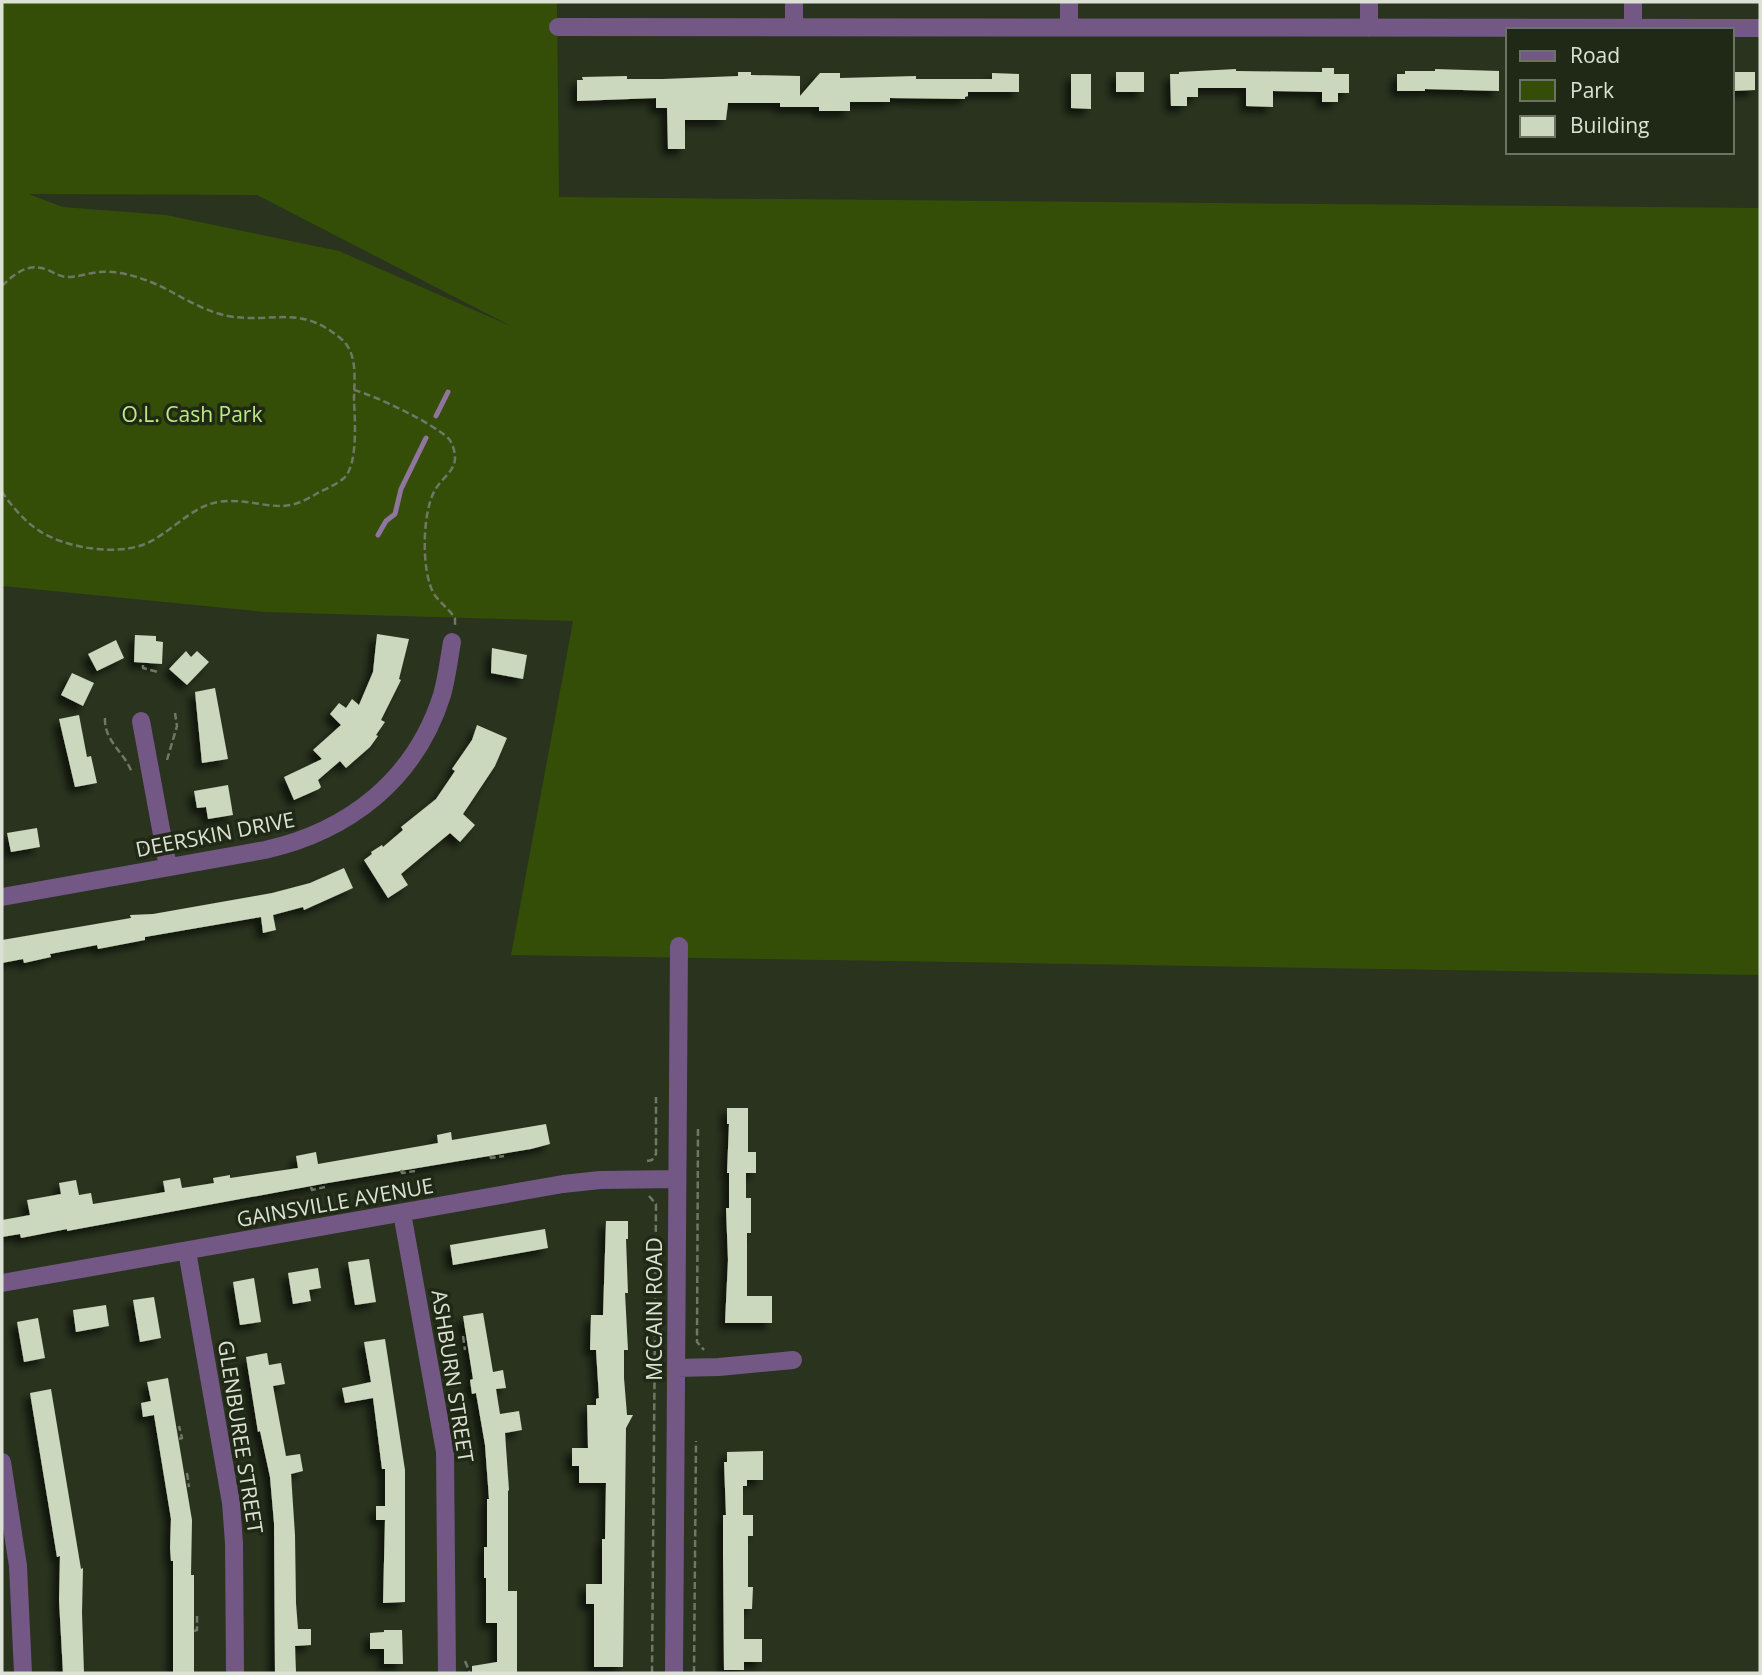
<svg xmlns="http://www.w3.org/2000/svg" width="1762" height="1675" viewBox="0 0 1762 1675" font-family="'Open Sans',sans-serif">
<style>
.green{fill:#344e08;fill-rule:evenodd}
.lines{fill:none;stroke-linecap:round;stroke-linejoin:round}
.stream{stroke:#90759f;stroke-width:5}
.building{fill:#cbd8be;filter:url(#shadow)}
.path{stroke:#6f7766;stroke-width:2.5;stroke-dasharray:7 3.5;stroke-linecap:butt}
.minor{stroke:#735784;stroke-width:18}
.labels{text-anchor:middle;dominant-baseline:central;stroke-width:7;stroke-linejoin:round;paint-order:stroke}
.park-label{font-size:21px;fill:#bceb83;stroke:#202915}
.street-label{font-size:21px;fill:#dbe2d5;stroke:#202915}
</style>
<defs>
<filter id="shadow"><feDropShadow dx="-6" dy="6" stdDeviation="3.5" flood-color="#0009"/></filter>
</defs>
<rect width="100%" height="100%" fill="#29331e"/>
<path class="green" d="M2,2H557L559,197L1760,208V975L511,955L573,621L265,612L2,586ZM28,194L257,195L513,327L339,251L166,215L63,207Z"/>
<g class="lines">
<path class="stream" d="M436,416L448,392
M378,535L386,521L395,514L401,489L426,438"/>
</g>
<path class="building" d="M1322,68H1334V74H1349V93H1338V102H1322V92L1273,91V107L1246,106V88H1198V97H1187V106H1171L1170,74H1179V72L1236,69V71L1322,72Z
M1435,69L1499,71V91L1425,89V91H1397V74H1405V71H1435Z
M738,72H751V75L800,76V96L820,73H840V78L916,76V79H992V73L1019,74V92H968V96L965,97V99L890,98V102H850V111H819V107H780V103H728L726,120H685V149H668L667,108H656V98L577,101V80H583L582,77L627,76V79H663L738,76Z
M1116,72H1144V92H1116Z
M1732,72H1755V90L1732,91Z
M1071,74H1091V109L1071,108Z
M377,634L409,639L399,679L401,680L381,720L385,722L376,735L378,736L370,747L346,768L340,761L318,780L321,787L319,789L294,800L284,777L322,759L313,750L341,725L330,714L339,703L346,708L352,699L359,705L373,672Z
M135,635L156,636V641L163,642L162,664L134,662Z
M116,640L124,658L97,671L88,654Z
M492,648L527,655L523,679L491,673Z
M186,651L191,657L197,651L209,662L187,685L169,669Z
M72,673L94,683L83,706L61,695Z
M215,688L228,759L202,763L195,692Z
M79,715L87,757L91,756L97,783L75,787L59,719Z
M477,725L507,738L495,766L463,814L475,825L460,842L450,833L401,874L408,885L388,898L364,860L372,854L371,852L382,845L383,847L403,830L401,827L436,799L455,771L452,769L472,740Z
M228,785L233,815L208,819L206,807L197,808L194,791Z
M37,828L40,847L11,852L7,833Z
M344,868L353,888L304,910L303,907L273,915L276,930L263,933L261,917L145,937V940L98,949L97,945L50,954L51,957L24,963L23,959L2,963V940L131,918L130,915L153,914L272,893L310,883Z
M727,1108H748V1152H756V1173H746V1198H751V1233H747V1296H772V1323H725L728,1260L726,1208H729V1173H727L729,1124H727Z
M546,1124L550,1144L531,1149L322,1184L67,1231V1229L21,1238L20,1234L2,1237V1220L30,1215L27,1200L61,1194L59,1183L76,1180L79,1195L91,1193L93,1204L165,1192L163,1181L180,1178L182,1188L214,1183L213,1178L230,1175V1178L298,1168L296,1156L316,1152L318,1164L438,1143L437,1135L451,1132L452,1140Z
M606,1221H628V1239H626L628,1293H625L628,1350H624V1378L627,1415H633L626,1428L623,1667H594V1604H586V1584H602V1539H605L606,1483H579V1466H572V1448H588L587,1405H596V1399L599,1398L596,1350H590L591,1315H603Z
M545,1229L548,1248L453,1265L450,1245Z
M369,1259L376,1302L355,1305L348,1262Z
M318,1268L321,1288L309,1290L311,1301L293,1304L288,1273Z
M254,1278L261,1322L240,1325L233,1282Z
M154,1297L161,1338L140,1342L133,1300Z
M106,1305L109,1326L76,1332L73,1310Z
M483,1313L493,1372L503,1370L506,1388L496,1389L500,1414L519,1411L522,1430L505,1433L509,1490L508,1491V1591H517V1673H472V1666L497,1662V1623H486V1578H484V1547H487V1499H489L485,1445L476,1393L472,1394L470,1380L473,1379L463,1316Z
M38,1318L45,1358L24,1362L17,1322Z
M385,1339L405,1470V1602L383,1603L385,1520H376V1506H385V1469H382L373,1398L345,1403L342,1388L371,1382L364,1342Z
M267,1353L269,1365L281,1363L285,1384L273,1386L286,1456L300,1454L303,1471L291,1474L295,1535L296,1603L298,1629H311V1645L295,1646L296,1672H275L274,1523L270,1477L260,1431L258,1432L246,1357Z
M168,1378L192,1520L191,1575H194V1673H173V1561H171L170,1548L171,1519L154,1415L143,1417L141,1403L151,1401L147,1382Z
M51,1389L81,1569L83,1568L82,1613L84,1673H63L59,1600L60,1556L57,1557L30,1393Z
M763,1451V1480H747V1486H743V1515H753V1536H748V1587H753L752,1609H744V1639H762V1662H744V1670H724L723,1553V1515H726L724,1462H727V1452Z
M384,1630H402L403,1664H384V1649H370V1633L384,1632Z"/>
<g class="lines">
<path class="path" d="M1732,95H1735
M2,286C15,273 29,262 48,270C55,273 60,277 68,277C78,277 89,273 99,272C123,270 149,280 170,291C188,301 208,312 228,316C272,324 298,304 339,337C359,352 354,379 354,401C355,420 358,465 344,478C336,485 325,489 316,494C306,500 294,506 281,506C261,506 239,498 218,502C190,507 171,533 145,544C116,556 64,548 38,530C23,520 12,506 2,492
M354,390C376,396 433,423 449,439C453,444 455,452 455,459C454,472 441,479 435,490C422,512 421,572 434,594C440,603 449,609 455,618V625
M143,665V668L158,672
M105,718C104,742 125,752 132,773
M167,760L177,726L175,713
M136,855L144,849L145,841
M698,1129L697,1342L704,1350
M490,1156L491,1158L504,1156
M647,1161L652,1160L656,1154V1097
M401,1170L402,1173L415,1171
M311,1187L312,1190L325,1187
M649,1196L656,1204L652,1673
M463,1336L465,1350
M179,1439L182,1438L179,1426
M187,1473L189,1487
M194,1631L197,1630V1616
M465,1661L470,1673
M694,1673L696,1441"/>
<path class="minor" d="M794,2V26
M1069,2V27
M1369,2V28
M1633,2V27
M558,27L1760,28
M141,721L168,867
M2,897L265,850C349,831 415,780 442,695C447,677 449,659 452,642
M402,1213L445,1452L447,1673
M187,1251L231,1503L234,1543L235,1673
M2,1283L563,1184L600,1180L677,1179
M677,1368L719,1367L793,1360
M2,1462L18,1566L23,1673
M674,1673L679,946"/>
</g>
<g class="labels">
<g class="park-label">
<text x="192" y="414">O.L. Cash Park</text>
</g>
<g class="street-label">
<text transform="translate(215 834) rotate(-11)">DEERSKIN DRIVE</text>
<text transform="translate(335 1202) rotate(-10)">GAINSVILLE AVENUE</text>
<text transform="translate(654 1309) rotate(-90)">MCCAIN ROAD</text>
<text transform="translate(453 1376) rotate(81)">ASHBURN STREET</text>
<text transform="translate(241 1437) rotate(81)">GLENBUREE STREET</text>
</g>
</g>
<rect width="1762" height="1675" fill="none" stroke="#dbe2d5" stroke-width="7"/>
<rect x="1506" y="28" width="228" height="126" fill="#202915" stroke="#6b7362" stroke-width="2"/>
<rect x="1520" y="51" width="35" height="10" fill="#735784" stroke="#6b7362" stroke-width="2"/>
<text x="1570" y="63" font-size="21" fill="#dbe2d5">Road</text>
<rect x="1520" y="80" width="35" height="21" fill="#344e08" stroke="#6b7362" stroke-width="2"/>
<text x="1570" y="98" font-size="21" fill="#dbe2d5">Park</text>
<rect x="1520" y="116" width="35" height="21" fill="#cbd8be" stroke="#6b7362" stroke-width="2"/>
<text x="1570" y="133" font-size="21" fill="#dbe2d5">Building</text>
</svg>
